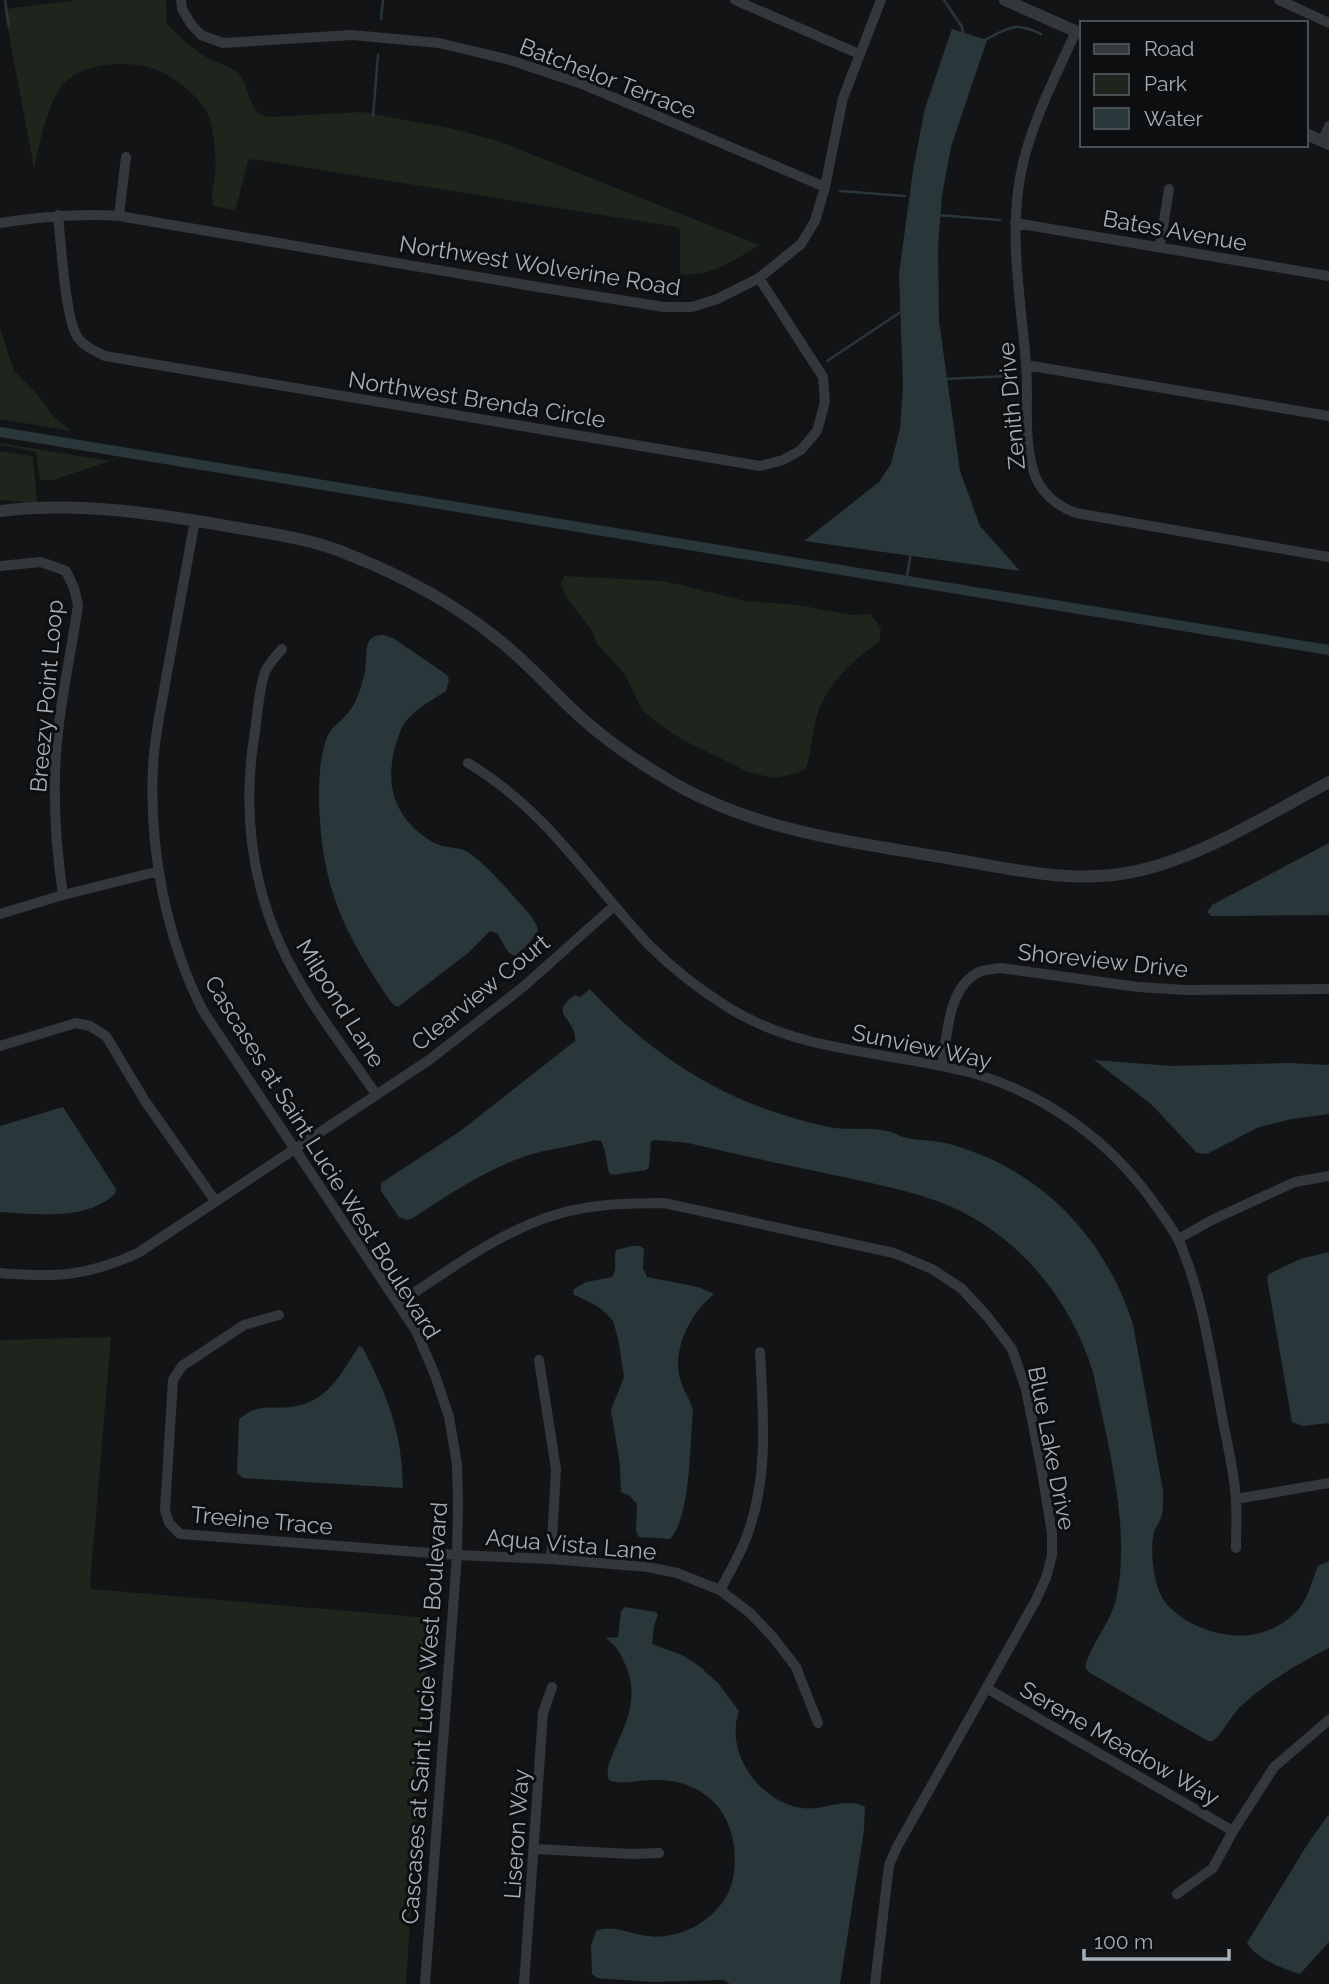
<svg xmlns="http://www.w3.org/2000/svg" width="1329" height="1984" viewBox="0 0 1329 1984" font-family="Raleway,sans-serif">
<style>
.green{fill:#1e251d}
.water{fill:#29373a}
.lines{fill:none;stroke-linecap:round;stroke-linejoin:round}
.stream{stroke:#29373a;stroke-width:2.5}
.canal{stroke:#29373a;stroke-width:10}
.minor{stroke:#34373b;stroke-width:10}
.tertiary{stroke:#34373b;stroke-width:12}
.labels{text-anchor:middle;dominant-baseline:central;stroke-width:6;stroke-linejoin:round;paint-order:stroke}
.street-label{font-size:23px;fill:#a4afb7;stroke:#0e0f10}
</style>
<rect width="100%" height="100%" fill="#131415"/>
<path class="green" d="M78,0H166L167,24C179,36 191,48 206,57C215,63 228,65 236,71C248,80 247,102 260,115L271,117L362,112L450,128L498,141L759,245C735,260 709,278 680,274V230L677,227L253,159L248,161L236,208L233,210L213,206C210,194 214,185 215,174C217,158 214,125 206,111C195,93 176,78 157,70C128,59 75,62 58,91C45,113 40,144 34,168L4,9Z
M0,328L14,371L37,394L53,416L71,431L0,419Z
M0,443L110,461L53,480H40L36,452L0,445Z
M0,451L33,456L37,503L0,500Z
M564,576L664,581L746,601L798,605L852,615L870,614L881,628L879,642C851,662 822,687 815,724C812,738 811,753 806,768L798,773L774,778L748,772L683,740L656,722L642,710L624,673L596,643L594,634L565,595L561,584Z
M111,1337L90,1584L91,1589L430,1618L406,1984H0V1340Z"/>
<path class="water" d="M952,29L987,40L951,147L942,195L938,247L939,321L960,471L980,526L1020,571L804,541L879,482L891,464L900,429L903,386L899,274L913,170L925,108Z
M383,635L393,638L447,675L449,680L446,691C432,700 418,707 407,720C401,726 399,736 396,744C384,784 394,818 431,841C444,850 459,845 471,854C493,871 512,895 531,916L537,926L538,932L523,950L515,956L508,952L497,933L490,931L468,953L399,1006H395L391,1002C344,933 322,889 319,804C319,782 319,755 328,735C332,727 340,722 346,715C354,707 357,698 361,687C362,682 364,677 365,672C368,656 361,635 383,635Z
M1329,843V915L1226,916H1211L1207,912L1212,905Z
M590,989C643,1047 711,1094 787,1116C802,1121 818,1125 834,1128C852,1130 873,1127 892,1132C897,1134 901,1137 907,1138C922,1141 938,1140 953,1145C1042,1171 1105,1237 1133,1324L1163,1491C1163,1499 1164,1510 1161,1518C1159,1523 1156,1527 1154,1532C1150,1550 1153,1575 1159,1591C1163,1603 1174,1612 1184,1619C1219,1640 1262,1644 1294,1614C1308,1602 1311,1582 1318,1566L1329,1561V1648C1297,1664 1267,1682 1241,1706C1231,1716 1222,1734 1213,1741H1208L1090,1673L1085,1667C1091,1644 1110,1624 1116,1599C1132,1531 1107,1441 1093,1372C1071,1301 1021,1238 952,1207C912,1190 870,1183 829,1174C782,1164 735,1154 688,1143L656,1140L651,1141L649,1167L646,1170L612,1175L609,1173L604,1148L601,1141L594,1140C575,1146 555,1148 536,1153C492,1165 451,1193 413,1218L407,1220L399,1217L381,1191V1183L459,1132L575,1041C577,1017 546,1015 575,995L580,997Z
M1094,1060L1172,1066L1290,1063L1329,1065V1114L1292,1119L1259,1127L1207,1154L1197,1153L1151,1104Z
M63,1107L116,1189L115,1194C86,1221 37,1214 0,1212V1126Z
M632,1246H640L644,1249L643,1268L647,1277L698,1287L714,1294C691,1313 672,1348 680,1379C683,1390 690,1399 693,1410C690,1440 691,1518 670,1539L639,1537L636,1531L637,1504L630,1496L621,1492L620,1465L611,1410L624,1377L618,1338L613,1321L606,1313L597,1306L573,1294L574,1289L586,1282L612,1277C618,1269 613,1260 616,1250Z
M1329,1252V1423L1302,1426L1292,1422L1267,1278L1269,1274L1300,1259Z
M359,1346L363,1348C388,1398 402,1431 403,1488L243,1478L237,1473L239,1419C259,1403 268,1409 291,1407C328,1403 342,1372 359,1346Z
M625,1607L656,1612L658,1615L654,1625L652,1644L682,1655L699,1666L718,1683L739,1711C724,1753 760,1802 802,1808C822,1811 849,1796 865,1807L864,1830L840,1984H730L723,1980L650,1982L597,1978L592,1974L591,1946L596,1931C613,1924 630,1934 648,1936C661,1938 673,1935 685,1931C707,1923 729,1902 733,1878C742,1826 716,1784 662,1780C646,1778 621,1786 609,1780C599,1759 646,1716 627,1669C622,1656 618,1647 606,1638L618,1637L621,1611Z
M1329,1814V1942L1300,1974C1282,1968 1258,1960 1247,1943L1307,1845Z"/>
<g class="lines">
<path class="stream" d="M5,0L9,26
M944,0L962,27L963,33
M381,19L383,0
M983,41C1008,28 1014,21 1041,34
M373,116L378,55
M840,191L905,196
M937,215L1000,220
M827,361L902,311
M945,379L1008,376
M906,582L911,553"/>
<path class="canal" d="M0,432L1329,650"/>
<path class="minor" d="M181,0L182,9L191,24L201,35L223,43L352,35L439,43L510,60L582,84L825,187
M735,0L859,54
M1279,0L1329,23
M1076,31C1057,74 1034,117 1023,163C1007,230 1021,298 1026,364C1029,398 1023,436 1033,470C1039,491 1056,506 1076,513L1329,557
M1322,141L1329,126
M58,215C61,242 65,319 78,338C85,347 95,351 105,356L760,466L783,460L801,450L817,431L825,402L823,377L759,278
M119,216L126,157
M0,223C40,217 78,213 119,216L532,286L664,307H692L717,299L759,278L801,244L815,221L825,187L843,98L881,0
M1015,223L1329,276
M1160,246L1169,189
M1026,365L1329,416
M195,520C186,571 176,622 167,673C162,704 154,736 153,768C149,849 166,938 203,1011L416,1331L435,1375L449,1417L457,1464L458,1503L457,1555L425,1984
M0,566L41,562L66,571L74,588L78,605C70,661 56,719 55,776C54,816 57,855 63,895
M282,649C277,655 270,662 266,670C259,683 257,722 254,738C243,808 251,881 281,946C305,999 343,1046 376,1094
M468,763C547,810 589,881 650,946C672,968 699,989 726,1006C799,1053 887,1051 968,1072C1044,1092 1112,1142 1156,1206C1164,1217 1173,1229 1179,1241C1201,1291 1209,1346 1219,1399C1224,1432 1234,1466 1236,1500C1237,1516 1236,1532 1236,1548
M0,914L63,895L159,871
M0,1046L76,1023L90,1026L106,1036L145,1101L216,1202
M942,1065C948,1034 947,988 979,972C986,969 994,969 1001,968L1138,987L1185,990L1329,989
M1178,1239L1212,1220L1295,1182L1329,1176
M0,1273C56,1278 87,1276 138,1253L429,1060L523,987L614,906
M399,1303C449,1270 500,1231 558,1214C592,1204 628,1203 664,1203L894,1253L932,1269L961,1288L987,1316L1012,1349L1026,1389L1041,1466L1052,1533V1555L1046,1578L1036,1600L898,1845L889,1865L875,1984
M279,1315L244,1325L182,1366L173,1380L165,1510L169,1523L180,1534L457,1555L551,1559L648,1567L677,1573L720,1590L750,1613L772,1636L796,1667L818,1723
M539,1360L556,1469L551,1559
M1236,1499L1329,1483
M720,1590C730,1572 741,1553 748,1533C769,1475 763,1411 760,1352
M988,1689L1233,1831
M535,1849L632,1854L659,1853
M1177,1894L1213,1868L1233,1831L1274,1767L1329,1720
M524,1984L543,1713L552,1687"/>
<path class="tertiary" d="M1005,0L1082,34
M1306,134L1329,144
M0,511C79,501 160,514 238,528C275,534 315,540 350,555C400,575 453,603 495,637C528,662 554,694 585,721C609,742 635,760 662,776C749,831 853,842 952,859C1012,869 1072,884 1132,872C1199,859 1269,814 1329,782"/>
</g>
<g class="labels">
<g class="street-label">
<text transform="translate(608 78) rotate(21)">Batchelor Terrace</text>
<text transform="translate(1175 230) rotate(10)">Bates Avenue</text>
<text transform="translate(540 265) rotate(9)">Northwest Wolverine Road</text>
<text transform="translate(477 399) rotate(9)">Northwest Brenda Circle</text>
<text transform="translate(1011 406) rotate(-95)">Zenith Drive</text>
<text transform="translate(46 696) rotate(-85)">Breezy Point Loop</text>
<text transform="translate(1103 960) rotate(6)">Shoreview Drive</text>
<text transform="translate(480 992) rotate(-39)">Clearview Court</text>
<text transform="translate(341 1003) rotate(58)">Milpond Lane</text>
<text transform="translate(922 1046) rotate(12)">Sunview Way</text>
<text transform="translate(323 1157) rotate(58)">Cascases at Saint Lucie West Boulevard</text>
<text transform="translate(1052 1448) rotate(79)">Blue Lake Drive</text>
<text transform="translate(262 1520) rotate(5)">Treeine Trace</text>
<text transform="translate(571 1544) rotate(5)">Aqua Vista Lane</text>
<text transform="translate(424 1713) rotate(-86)">Cascases at Saint Lucie West Boulevard</text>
<text transform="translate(1120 1743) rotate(30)">Serene Meadow Way</text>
<text transform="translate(516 1834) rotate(-86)">Liseron Way</text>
</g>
</g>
<rect x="1080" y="21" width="228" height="126" fill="#0e0f10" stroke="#4a4f53" stroke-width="2"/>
<rect x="1094" y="44" width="35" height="10" fill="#34373b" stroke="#4a4f53" stroke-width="2"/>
<text x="1144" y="56" font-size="21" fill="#a4afb7">Road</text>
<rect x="1094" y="74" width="35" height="21" fill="#1e251d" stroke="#4a4f53" stroke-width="2"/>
<text x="1144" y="91" font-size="21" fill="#a4afb7">Park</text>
<rect x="1094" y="108" width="35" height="21" fill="#29373a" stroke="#4a4f53" stroke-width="2"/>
<text x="1144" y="126" font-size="21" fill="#a4afb7">Water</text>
<path d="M1084 1949v10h145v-10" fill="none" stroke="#a4afb7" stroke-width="3.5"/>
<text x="1094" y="1949" font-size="21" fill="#a4afb7" stroke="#0e0f10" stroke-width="5" paint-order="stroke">100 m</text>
</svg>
